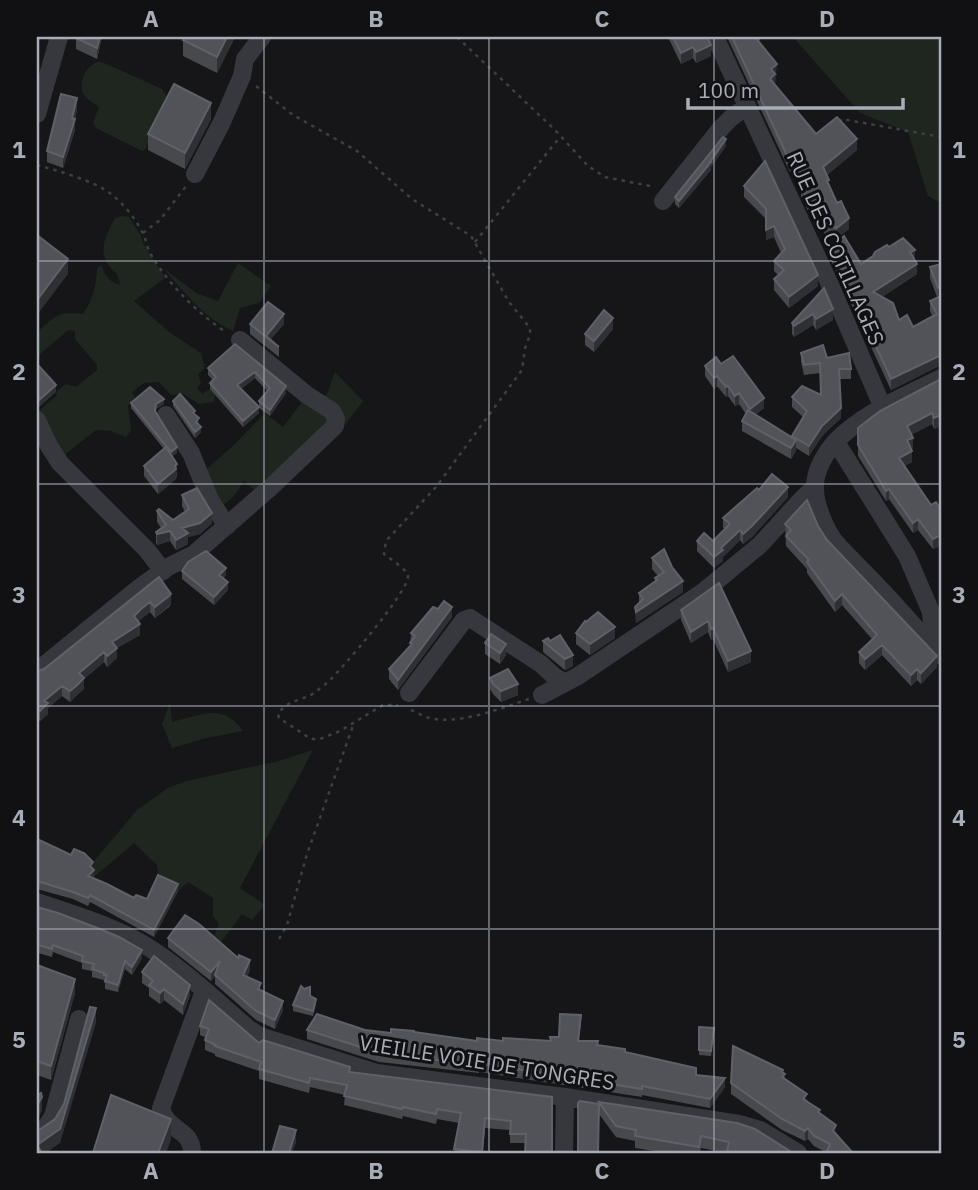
<svg xmlns="http://www.w3.org/2000/svg" width="978" height="1190" viewBox="0 0 978 1190" font-family="'IBM Plex Sans',sans-serif">
<style>
.green{fill:#1e261f}
.lines{fill:none;stroke-linecap:round;stroke-linejoin:round}
.path{stroke:#3d3f44;stroke-width:2.5;stroke-dasharray:3.5 5;stroke-linecap:butt}
.minor{stroke:#37383d;stroke-width:18}
.wall{fill:#47494d;fill-rule:evenodd}
.shaded-wall{fill:#2f3033}
.building{fill:#525359;stroke:#5f6168;stroke-width:2}
.grid{fill:none;stroke:#a8adb8;stroke-width:2;stroke-opacity:0.55}
.labels{text-anchor:middle;dominant-baseline:central;stroke-width:6;stroke-linejoin:round;paint-order:stroke}
.street-label{font-size:21px;fill:#a8adb8;stroke:#111113}
.neatline{fill:none;stroke:#a8adb8;stroke-width:2.5}
.grid-label{font-size:23px;text-anchor:middle;font-weight:bold;fill:#a8adb8}
</style>
<rect width="100%" height="100%" fill="#161618"/>
<path class="green" d="M793,37H941V203L928,196L908,132L860,113Z
M97,62H102L162,89L168,99L145,150L142,151L96,128L93,122L99,107C95,104 88,100 85,96C76,86 85,66 97,62Z
M122,216L129,217L140,234L143,243L165,278L134,301L169,332L201,353L205,368L198,374L201,383L197,388L202,394L210,389L215,395L214,402L199,404L183,394L171,395L159,382L144,383L132,392L135,397L128,406L131,430L126,437L111,431L96,430L62,457L38,412L57,395L56,392L66,384L76,387L97,370V365L75,339V331L68,330L37,357V332C56,316 57,311 83,314C93,300 96,287 97,269L101,265C105,275 109,282 120,285C118,269 112,273 106,261C99,247 108,231 115,218Z
M238,263L271,286L259,303L240,308L233,331C204,318 183,291 163,268L196,293L218,301Z
M335,372L363,401L344,426L335,435L323,397L327,394Z
M305,398L324,410L329,422L259,494L244,481C237,493 231,501 218,508L201,474L235,444L265,413L283,427Z
M170,702L172,722C200,715 223,702 243,731L206,738L172,748L162,724Z
M313,750L240,888L265,905L252,920L242,914L216,949L211,943L219,924L213,916V898L188,882L178,891L159,880L157,865L134,843L94,877L90,866L137,810L168,788L186,781L275,762Z"/>
<g class="lines">
<path class="path" d="M457,37L555,130L588,166L605,177L655,187
M941,37V39
M256,86L293,115L357,151L412,199L471,236L509,302L530,328V335L525,348L522,370L436,487L386,541L384,554C389,558 406,569 408,575C411,589 341,670 327,683C323,686 318,690 314,693C300,702 288,699 278,714L279,718L311,739H320L340,731L383,705H398
M839,122L842,119L941,137
M37,165C56,170 97,182 111,194C124,204 137,220 144,236C146,240 147,246 149,251C165,281 198,314 226,332
M143,233L160,220L187,185
M475,242L560,137
M411,710C416,712 421,715 426,717C455,727 501,708 529,699
M279,939L287,925L307,854L354,723"/>
<path class="minor" d="M715,37L831,287L883,408
M37,114L59,37
M195,174L222,122L242,76L245,59L262,37
M663,201L721,128L732,117L747,106
M941,378C906,396 864,412 836,441C825,453 814,472 815,489C815,505 826,531 836,543C851,560 869,576 884,593C904,614 922,636 941,656
M166,415L191,453L210,500L227,526
M37,420L49,446L60,463L147,550L163,571
M836,442L907,556L931,612L934,649
M37,671L139,588L168,567L194,554L272,486L335,426L336,419L332,411L307,395L240,340
M409,693L464,620L470,618L541,664L555,677L565,683
M542,695L578,676L703,592L760,545L802,499L814,488
M37,902C73,914 110,925 143,944C181,967 215,1000 249,1029L260,1036L377,1073L565,1097L739,1124L760,1130L798,1153
M37,1134L46,1127L53,1116L79,1019
M192,1153C192,1128 167,1132 161,1108L204,991
M564,1153L565,1097"/>
</g>
<path class="wall" d="M76,37H102L97,59L76,49Z
M185,37H235L217,73L183,56V40Z
M668,37H707L711,56L696,63L693,58L681,64Z
M727,37H760V40L758,41L777,75L775,76V85L816,134L857,150L827,175L829,185L849,229L837,238L827,237L822,230L818,232L801,196V185L789,170Z
M77,109L75,120V130L63,168L47,162V151Z
M211,119L185,169L148,150V134Z
M726,146L711,167V170L679,208L675,204V197Z
M765,161L818,286L789,308L774,290V279L778,275L774,271V261L781,253L774,237L766,240V219L744,197V186Z
M830,247L861,264L873,256L889,247L915,260L917,274L882,297L899,320L913,327L933,317L930,311V301L937,297L930,278V267L941,264V365L891,390L840,280L841,269L836,272L830,258Z
M824,288L833,320L816,330L813,325L794,337L792,334V323Z
M250,324H284L270,340L279,347V357L250,334Z
M613,329L594,352L585,345V334Z
M235,344L286,393L270,416L259,408V413L243,427L210,389V383L213,380L208,375V368ZM255,378L267,391L259,401V406L241,389Z
M801,353L827,358L851,369V379H840L841,418L822,436L809,456L796,448V451L791,459L742,431V421L746,414L739,404L735,406L728,396L726,397L717,386L714,389L705,376V366L721,364L764,408L755,415L792,438V436L803,417L792,407V397L821,395L820,373L804,375L801,362Z
M941,379V426L934,429L932,424L911,435L913,448L911,449L912,462L904,466L931,505L941,510V546L933,549L918,530L913,533L889,499L886,501L858,456V428Z
M173,401L195,414L199,424L201,432L195,438L173,406Z
M131,403L164,404L156,409V412L177,453L172,456L177,474L176,479L158,494L144,476V466L164,449L131,408Z
M759,490L788,497L752,537L743,544L740,540L723,557V561L714,568L697,551V541H713L725,529L723,528V518Z
M182,495L212,523L200,534L188,537V544L176,550L170,541L157,545L156,543V532L161,528L157,522V511L173,520L185,512L182,506Z
M785,524L818,526L827,540L937,667L921,684L917,680L911,686L882,655L865,670L859,663V652L872,639L842,605L835,612L807,573V569L786,546Z
M652,558L683,592L636,623L635,607L639,603V593L655,581V578L658,576L652,569Z
M941,567V585L939,579V568Z
M182,571L226,575L223,579L228,590L214,605L182,579Z
M159,577L171,604L169,607L155,618L150,612L141,619L138,622L140,635L117,648V658L107,667L104,662L84,679V689L76,696L70,702L62,696L48,708V714L40,721L37,719V671L44,669Z
M719,583L751,662L728,672L713,639L711,640L708,632L691,643L681,620V610Z
M452,617L398,690L389,679V669L410,646L411,633Z
M576,633L615,638L590,655L576,644Z
M543,641L573,666L565,670L543,652Z
M485,643L506,655L500,664L485,654Z
M490,678L518,695L501,702L493,694L490,689Z
M37,839L93,869L94,877L93,878L134,898L147,899L178,891L154,937L90,902L88,906L73,899L37,889Z
M37,907L142,958L132,975L125,969L118,992L105,989V983L104,982V980L92,977V971L82,969V963L53,952L52,957L38,953Z
M168,938L238,958L250,970L247,977L283,1010L275,1029L256,1020L215,984V976L211,981L168,947Z
M37,965L75,993L51,1080L37,1075Z
M142,972L190,995L183,1015L164,1000L160,1004L149,996V988L142,983Z
M310,997L316,1004L313,1016L293,1011V1005Z
M581,1023L579,1041L625,1052L696,1075L725,1087L710,1108L642,1095V1097L479,1072V1073L379,1062L307,1039V1030H365L391,1033L414,1032L477,1041H551Z
M200,1026L350,1072L552,1097L526,1143H510V1130L485,1128L483,1153H454L459,1123L437,1119L436,1124L403,1116L402,1119L344,1105L345,1095L310,1087L309,1093L259,1079V1071L215,1056V1054L205,1050V1037L200,1035Z
M714,1034L711,1056L699,1055V1050Z
M783,1072L785,1078L820,1113L853,1153H827L814,1146L808,1139L805,1141L782,1130L731,1094V1083Z
M599,1102L793,1153H727L701,1148L700,1153H667L635,1148V1141L616,1137L599,1114Z"/>
<path class="shaded-wall" d="M100,37H102L97,59V48Z
M227,37H235L217,73V57Z
M711,45V56L696,63V52Z
M693,47V58L681,64V53Z
M777,64L775,85L770,89L771,69Z
M77,98V109L75,120V130L63,168V157Z
M211,103V119L185,169V153Z
M726,139V146L711,167V170L679,208V201L710,162Z
M857,139V150L823,178V167Z
M849,218V229L837,238V228Z
M822,220V230L818,232V222Z
M774,226V237L766,240V230Z
M915,250V260L910,252Z
M841,258V269L836,272V261Z
M68,259V274L37,315V300Z
M917,264V274L873,303V292Z
M818,275V286L789,308V297Z
M941,287V298L938,299V288Z
M833,309V320L816,330V319Z
M284,314V324L270,340L266,336Z
M813,314V325L794,337V326Z
M613,318V329L594,352V341Z
M941,355V365L891,390V379Z
M255,372V378L237,392V385Z
M717,376V386L714,389V378Z
M56,385V392L37,409V402Z
M286,386V393L270,416V410Z
M728,386V396L726,397V387Z
M739,393V404L735,406V396Z
M764,398V408L750,419V409Z
M164,399V404L156,409L155,416L156,404Z
M259,407V413L243,427V421Z
M841,408V418L822,436L809,456V446L822,426Z
M932,413V424L907,437V426Z
M941,415V426L934,429V418Z
M201,427V432L195,438V432Z
M913,438V448L907,451V440Z
M796,440V451L791,459V448Z
M177,447V453L171,457V452Z
M912,451V462L899,469V458Z
M177,464L176,479L158,494V484Z
M788,487V497L752,537L743,544V534Z
M889,489V499L886,501V491Z
M212,513V523L200,534L188,537V544L176,550V540L182,528Z
M918,519V530L913,533V523Z
M740,530V540L723,557V561L714,568V557L721,548Z
M170,531V541L157,545V534Z
M941,535V546L933,549V539Z
M226,568V575L219,583V575Z
M683,581V592L636,623V612Z
M228,582V590L214,605V597Z
M171,594V604L155,618V607Z
M842,594V605L835,612V601Z
M150,602V612L141,619L134,627V616L141,609Z
M452,607V617L398,690V680Z
M708,621V632L691,643V632Z
M140,624V635L117,648V658L107,667V656L112,642Z
M615,627V638L590,655V644Z
M713,628V639L711,640V629Z
M506,644V655L500,664V653Z
M882,645V655L865,670V659Z
M751,651V662L728,672V661Z
M104,652V662L84,679V689L70,702V691L79,673Z
M573,655V666L565,670V659Z
M937,656V667L921,684V673Z
M917,669V680L911,686V675Z
M518,684V695L501,702V691Z
M62,686V696L48,708V714L40,721V711L44,701Z
M94,870V877L88,883V876Z
M178,884V891L154,937V930Z
M142,950V958L132,975V967Z
M250,960V970L243,984V975Z
M125,961V969L118,992V985Z
M220,961V970L211,981V972Z
M75,979V993L51,1080V1066Z
M190,985V995L183,1015V1004Z
M164,989V1000L160,1004V993Z
M283,1001V1010L275,1029V1020Z
M96,1008V1023L60,1143L46,1153H37V1145L60,1129Z
M725,1078V1087L710,1108V1099Z
M42,1097V1111L37,1120V1105Z
M171,1119V1140L166,1153H158Z
M808,1128V1139L805,1141V1131Z
M296,1130V1143L292,1153H289Z"/>
<path class="building" d="M76,37H100L97,48L76,38Z
M185,37H227L217,57L183,40Z
M673,37H707L711,45L696,52L693,47L681,53Z
M732,37H755L777,64L771,69L775,74L770,79L816,134L837,117L857,139L823,167L829,180L827,181L837,203L841,201L849,218L837,228L827,226L822,220L818,222L801,185L808,182L789,160Z
M174,84L211,103L185,153L148,134Z
M61,94L77,98L72,118L75,119L63,157L47,151Z
M723,137L726,139L710,162H711L679,201L675,197Z
M765,161L818,275L789,297L774,279L784,270L774,261L785,249L774,226L766,230V209L744,186Z
M37,235L68,259L37,300Z
M844,236L861,264L873,256L875,252L887,245L889,247L903,238L915,250L910,252L917,264L873,292L893,303L899,320L907,315L913,327L937,314L930,301L941,296V355L891,379L840,269L846,263L841,258L836,261L830,247Z
M941,264V287L938,288L930,267Z
M824,288L833,309L816,319L813,314L794,326L792,323Z
M268,302L284,314L266,336L279,347L250,324Z
M604,310L613,318L594,341L585,334Z
M235,344L286,386L270,410L259,401L270,388L255,372L237,385L259,407L243,421L210,383L216,377L208,368Z
M823,345L827,358L849,353L851,369H839L841,408L822,426L809,446L792,436L807,411L792,397L802,386L821,395L820,363L804,365L801,353Z
M733,356L764,398L750,409L739,393L735,396L728,386L726,387L717,376L714,378L705,366L716,357L721,364Z
M37,365H38L56,385L37,402Z
M941,379V415L934,418L932,413L907,426L913,438L907,440L912,451L899,458L931,505L936,502L941,510V535L933,539L918,519L913,523L889,489L886,491L858,445V428L880,411Z
M150,387L164,399L156,404L155,411L177,447L171,452L131,403Z
M180,394L195,411L193,413L199,418L196,422L201,427L195,432L173,401Z
M748,410L796,440L791,448L742,421Z
M166,447L177,464L175,466L176,469L158,484L144,466Z
M772,474L788,487L752,526L743,534L740,530L721,548L723,550L714,557L697,541L704,533L713,541L730,524L723,518L757,488L759,490Z
M197,488L212,513L200,523L182,528L188,533L176,540L170,531L157,534L156,532L166,525L157,511L159,509L173,520L189,509L182,495Z
M807,500L818,526L827,540L937,656L921,673L917,669L911,675L882,645L865,659L859,652L877,635L842,594L835,601L807,562L809,560L786,536L791,530L785,524Z
M664,549L672,567L683,581L636,612L635,607L643,599L639,593L657,580L655,578L664,572L652,558Z
M206,551L226,568L219,575L228,582L214,597L182,571L188,562Z
M159,577L171,594L169,596L155,607L150,602L141,609L134,616L140,624L112,642L117,648L107,656L104,652L79,673L84,678L76,686L70,691L62,686L44,701L48,703L40,711L37,709V671L44,669Z
M719,583L751,651L728,661L713,628L711,629L708,621L691,632L681,610Z
M444,601L452,607L398,680L389,669L412,644L410,643L415,636L411,633L433,607L438,609Z
M598,612L615,627L590,644L576,633L585,621L586,622Z
M491,634L506,644L500,653L485,643Z
M560,635L573,655L565,659L543,641L548,638L550,641Z
M508,669L518,684L501,691L493,684L490,678Z
M37,839L71,855L74,849L84,853L93,862L90,866L94,870L88,876L107,884L134,898L136,895L147,899L158,875L178,884L154,930L90,895L88,898L73,892L37,881Z
M37,907L58,913L100,929L119,937L142,950L132,967L125,961L118,985L105,981L107,975H104V973L92,969L94,964L82,961L83,956L53,945L52,949L38,945Z
M185,915L199,924L238,958L239,955L250,960L243,975L261,983L258,989L283,1001L275,1020L256,1011L215,975L220,961L211,972L168,938Z
M154,956L190,985L183,1004L164,989L160,993L149,985L153,981L142,972Z
M37,965L75,979L51,1066L37,1061Z
M301,986L304,989L310,987V996L316,999L313,1011L293,1005Z
M209,1000L259,1043L263,1040L350,1067L349,1072L552,1097V1153H525L526,1134H510L511,1121L485,1118L482,1152L454,1149L461,1113L437,1109L436,1114L403,1107L402,1109L344,1096L347,1085L310,1078L309,1083L259,1069L261,1062L215,1046L216,1045L205,1040L209,1029L200,1026Z
M90,1007L96,1008L60,1129L37,1145V1130H39L55,1119L64,1104Z
M317,1014L365,1030L391,1033V1029L414,1031V1032L477,1041V1038L503,1041V1038L551,1041L550,1037H559L560,1014L581,1015L578,1041H598L597,1045L625,1049V1052L696,1068V1075L725,1078L710,1099L642,1086V1089L479,1063V1065L379,1053L307,1030Z
M699,1027L714,1028L711,1051L699,1050Z
M733,1046L783,1070L782,1072L785,1074L782,1077L807,1094L803,1099L820,1110L818,1112L836,1125L833,1131L853,1153H827L829,1152L827,1151L830,1144L814,1136L808,1128L805,1131L782,1119L731,1083Z
M41,1093L42,1097L37,1105V1096Z
M111,1095L171,1119L158,1153H93Z
M580,1101L599,1104L598,1153H578V1103Z
M599,1102L737,1123L755,1129L793,1153H733L727,1151L729,1142L701,1136L699,1147L635,1136L636,1130L616,1126Z
M280,1126L296,1130L289,1153H272Z
M37,1145L42,1153H37Z"/>
<path class="grid" d="M264,37V1153M489,37V1153M714,37V1153M37,261H941M37,484H941M37,706H941M37,929H941"/>
<g class="labels">
<g class="street-label">
<text transform="translate(836 248) rotate(66)">RUE DES COTILLAGES</text>
<text transform="translate(487 1062) rotate(9)">VIEILLE VOIE DE TONGRES</text>
</g>
</g>
<rect width="978" height="1190" fill="none" stroke="#111113" stroke-width="77"/>
<path d="M688 98v10h215v-10" fill="none" stroke="#a8adb8" stroke-width="3.5"/>
<text x="698" y="98" font-size="21" fill="#a8adb8" stroke="#111113" stroke-width="5" paint-order="stroke">100 m</text>
<rect x="38" y="38" width="902" height="1114" class="neatline"/>
<g class="grid-label">
<text x="151" y="27">A</text>
<text x="376" y="27">B</text>
<text x="602" y="27">C</text>
<text x="827" y="27">D</text>
<text x="19" y="158">1</text>
<text x="959" y="158">1</text>
<text x="19" y="380">2</text>
<text x="959" y="380">2</text>
<text x="19" y="603">3</text>
<text x="959" y="603">3</text>
<text x="19" y="826">4</text>
<text x="959" y="826">4</text>
<text x="19" y="1048">5</text>
<text x="959" y="1048">5</text>
<text x="151" y="1179">A</text>
<text x="376" y="1179">B</text>
<text x="602" y="1179">C</text>
<text x="827" y="1179">D</text>
</g>
</svg>
